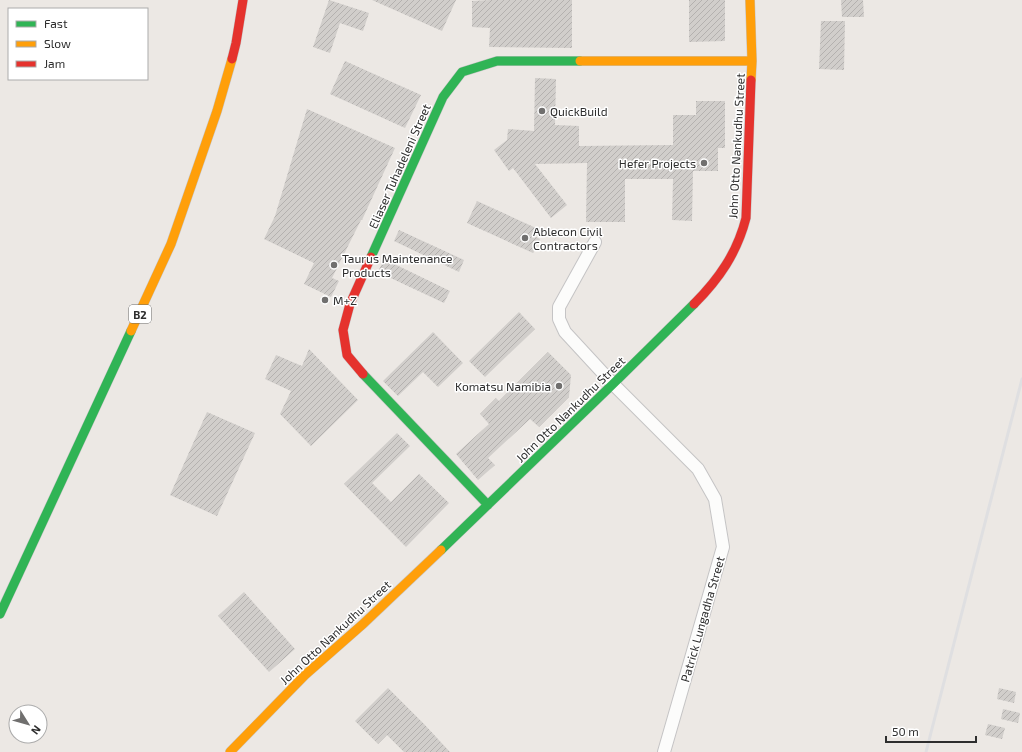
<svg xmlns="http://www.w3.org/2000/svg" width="1022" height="752" viewBox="0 0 1022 752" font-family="'Exo 2',sans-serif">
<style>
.building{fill:url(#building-hatch)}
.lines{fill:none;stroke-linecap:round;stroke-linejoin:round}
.street-casing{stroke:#c5c4c5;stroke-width:14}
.fast-casing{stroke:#c5c4c5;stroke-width:10}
.slow-casing{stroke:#c5c4c5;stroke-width:10}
.jam-casing{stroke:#c5c4c5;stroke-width:10}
.street{stroke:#fcfcfb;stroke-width:12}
.fast{stroke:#30b455;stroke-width:9}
.slow{stroke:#ff9f0a;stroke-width:9}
.jam{stroke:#e5322d;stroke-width:9}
.rail{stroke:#dfdfe1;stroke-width:3}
.poi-dot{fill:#706f6e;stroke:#fff;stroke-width:1.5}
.labels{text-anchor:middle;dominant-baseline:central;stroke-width:3;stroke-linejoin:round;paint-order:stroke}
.shield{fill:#fff;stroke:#6d6d6d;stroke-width:1}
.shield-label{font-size:11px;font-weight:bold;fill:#2e2e2e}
.poi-label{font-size:12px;fill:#2e2e2e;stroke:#fff;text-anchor:start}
.street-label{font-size:12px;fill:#2e2e2e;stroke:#fff}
</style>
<defs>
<pattern id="building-hatch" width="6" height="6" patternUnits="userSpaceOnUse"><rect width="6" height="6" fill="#d1cecb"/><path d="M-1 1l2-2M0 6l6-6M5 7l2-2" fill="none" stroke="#b4b1af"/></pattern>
</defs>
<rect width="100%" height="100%" fill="#ece8e4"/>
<path class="building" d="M329,0L369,13L363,31L340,23L330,53L313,47Z
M372,0H456L442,31Z
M490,0H572V48L489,47L490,28L472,27V1Z
M689,0H725V41L689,42Z
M841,0H863L864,17H842Z
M821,21H845L844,70L819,69Z
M345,61L421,95L405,128L330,94Z
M535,78L556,79L555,125L579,126V146L673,145V115H696V101H725V148H718V171H693L692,221L672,220L673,179H625V222H586L587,163L535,164L567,205L551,218L513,168L509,171L494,150L507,140L508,129L534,131Z
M307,109L395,148L362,220H361L332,278L339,281L331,297L304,284L314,263L264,239L275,216Z
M477,201L536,228L532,235L540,239L533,253L467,223Z
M399,230L464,260L459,272L394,241Z
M384,259L450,291L444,303L378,272Z
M519,312L535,329L485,377L469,361Z
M433,332L463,363L438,387L423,372L398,396L383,381Z
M309,349L358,400L311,446L280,414L291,391L265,379L276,355L302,366Z
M548,352L571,375L569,397L539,427L530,419L488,458L495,465L478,480L456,454L489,424L480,414L496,398L499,401Z
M207,412L255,433L217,516L170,495Z
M397,433L410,446L372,483L391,502L419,474L449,503L406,547L344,484Z
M244,592L295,649L269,672L218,616Z
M388,688L424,724L450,752H404L387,735L378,744L355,721Z
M999,688L1016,692L1014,703L997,699Z
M1003,709L1020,713L1018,723L1001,719Z
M988,724L1005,728L1002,739L985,735Z"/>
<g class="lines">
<g class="street-casing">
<path id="street" d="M595,242L559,307V319L565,332L613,384L698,469L715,499L723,547L664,752"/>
</g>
<g class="fast-casing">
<path id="fast" d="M371,257L443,97L462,72L497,61H580
M363,374L488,505
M441,550L613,384L694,304
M0,614L131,331"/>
</g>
<g class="slow-casing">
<path id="slow" d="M750,0L752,61L751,80
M580,61H752
M131,331L171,244L217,111L232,59
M230,752L305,675L363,624L441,550"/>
</g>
<g class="jam-casing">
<path id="jam" d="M232,59L236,43L243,0
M694,304C719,279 737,253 746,218L751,80
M363,374L347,355L343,330L350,304L371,257"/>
</g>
<use href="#street" class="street"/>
<use href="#fast" class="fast"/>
<use href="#slow" class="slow"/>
<use href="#jam" class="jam"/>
<path class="rail" d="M926,752L1022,379"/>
</g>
<g class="poi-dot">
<circle cx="542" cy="111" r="4"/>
<circle cx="704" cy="163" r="4"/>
<circle cx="525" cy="238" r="4"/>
<circle cx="334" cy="265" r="4"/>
<circle cx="325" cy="300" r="4"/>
<circle cx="559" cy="386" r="4"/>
</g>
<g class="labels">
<rect class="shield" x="129" y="305" width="22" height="18" rx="3"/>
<g class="shield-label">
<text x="140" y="314">B2</text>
</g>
<g class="poi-label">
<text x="550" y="111">QuickBuild</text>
<text x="696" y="163" text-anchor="end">Hefer Projects</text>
<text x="533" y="231">Ablecon Civil<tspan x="533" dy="14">Contractors</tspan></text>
<text x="342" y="258">Taurus Maintenance<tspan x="342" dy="14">Products</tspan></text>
<text x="333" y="300">M+Z</text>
<text x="551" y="386" text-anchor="end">Komatsu Namibia</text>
</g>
<g class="street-label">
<text transform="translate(736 146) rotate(-87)">John Otto Nankudhu Street</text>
<text transform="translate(399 166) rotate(-66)">Eliaser Tuhadeleni Street</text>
<text transform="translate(570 409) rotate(-44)">John Otto Nankudhu Street</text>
<text transform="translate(702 619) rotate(-74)">Patrick Lungadha Street</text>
<text transform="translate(335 632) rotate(-43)">John Otto Nankudhu Street</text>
</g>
</g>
<rect x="8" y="8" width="140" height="72" fill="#ffffff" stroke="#ababab"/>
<rect x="16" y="21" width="20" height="6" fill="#30b455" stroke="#ababab"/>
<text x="44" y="28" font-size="12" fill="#2e2e2e">Fast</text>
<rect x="16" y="41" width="20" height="6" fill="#ff9f0a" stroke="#ababab"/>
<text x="44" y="48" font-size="12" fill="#2e2e2e">Slow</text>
<rect x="16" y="61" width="20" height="6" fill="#e5322d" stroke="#ababab"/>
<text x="44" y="68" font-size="12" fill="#2e2e2e">Jam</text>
<g transform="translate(28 724) rotate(127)"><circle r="19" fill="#ffffff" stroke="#ababab"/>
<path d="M0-3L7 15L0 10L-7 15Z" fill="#706f6e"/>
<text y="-6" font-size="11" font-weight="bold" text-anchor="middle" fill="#2e2e2e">N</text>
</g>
<path d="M886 736v6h90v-6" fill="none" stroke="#2e2e2e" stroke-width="2"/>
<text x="892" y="736" font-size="12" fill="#2e2e2e" stroke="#ffffff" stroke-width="3" paint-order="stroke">50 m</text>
</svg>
